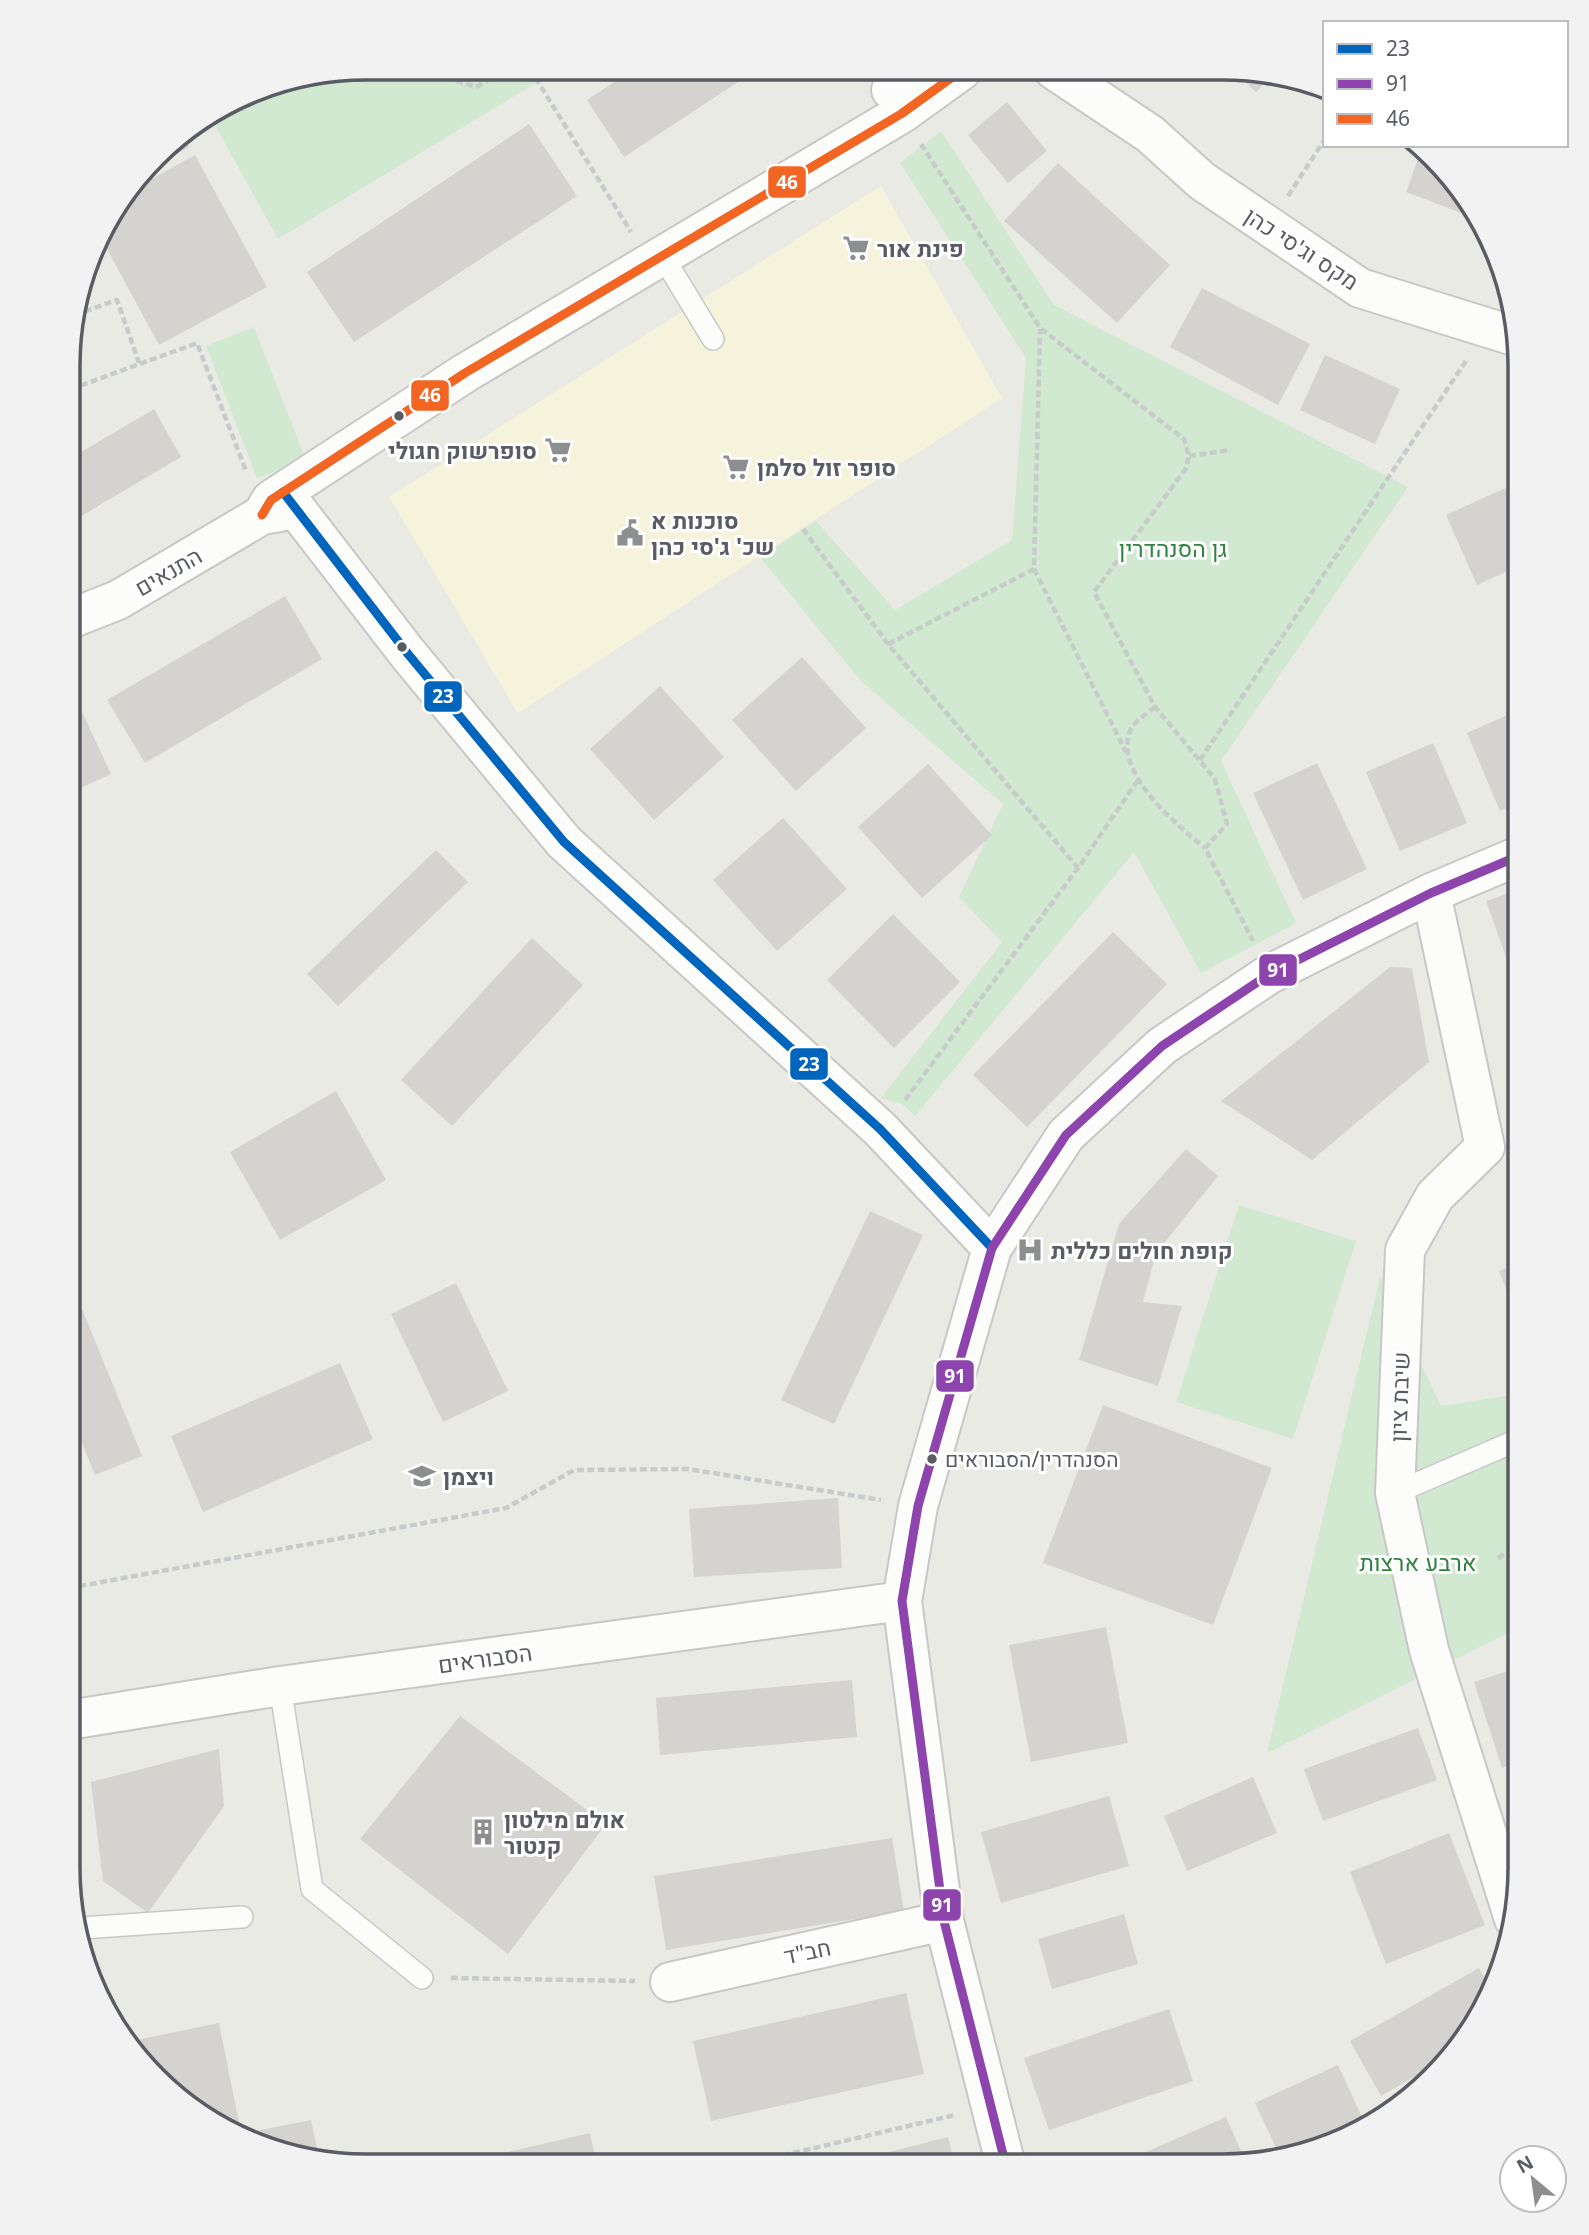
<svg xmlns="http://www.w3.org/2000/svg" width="1589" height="2235" viewBox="0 0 1589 2235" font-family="'Noto Sans',Heebo,sans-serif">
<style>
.commercial{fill:#f6f3dc}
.green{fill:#d1e8d1}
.building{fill:#d4d3cf}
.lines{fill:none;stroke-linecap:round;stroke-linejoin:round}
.service-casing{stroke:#c7c8c6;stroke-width:24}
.minor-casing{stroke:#c7c8c6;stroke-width:42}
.tertiary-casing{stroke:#c7c8c6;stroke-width:42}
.path{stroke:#c7ccca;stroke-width:4.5;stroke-dasharray:7 3.5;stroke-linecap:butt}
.service{stroke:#fcfcfb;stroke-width:21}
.minor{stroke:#fcfcfb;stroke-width:38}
.tertiary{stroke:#fcfcfb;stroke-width:38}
.bus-1-casing{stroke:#fff;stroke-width:14}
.bus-2-casing{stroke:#fff;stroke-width:14}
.bus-3-casing{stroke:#fff;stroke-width:14}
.bus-1{stroke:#0065bd;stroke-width:9}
.bus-2{stroke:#8e44ad;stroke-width:9}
.bus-3{stroke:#f26522;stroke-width:9}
.bus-dot{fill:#5a5c63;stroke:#fff;stroke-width:2.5}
.labels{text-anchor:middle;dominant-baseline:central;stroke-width:6;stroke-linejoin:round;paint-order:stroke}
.bus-label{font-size:21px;fill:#5a5c63;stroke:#fff;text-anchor:start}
.poi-label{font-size:23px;font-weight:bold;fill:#5a5c63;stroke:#fff;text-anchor:start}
.street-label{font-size:23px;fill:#5a5c63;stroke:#fff}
.park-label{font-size:23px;fill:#318240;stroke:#fff}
.rim{fill:none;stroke:#5a5c63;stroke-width:3.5}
.line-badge{stroke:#fff;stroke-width:2.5}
.badge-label{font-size:19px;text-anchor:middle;font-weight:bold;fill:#fff}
</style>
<rect width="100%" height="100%" fill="#eaeae4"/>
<path class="commercial" d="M881,186L1002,398L518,713L389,497Z"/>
<path class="green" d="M366,68L559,69L278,239L211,118L270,84Z
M941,131L1054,305L1408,487L1221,761L1296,923L1201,973L1134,852L915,1116L902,1104L881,1098L1002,942L959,897L1003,804L860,680L760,557L816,521L895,610L1012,540L1026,358L900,163Z
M254,327L306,460L257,478L206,346Z
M1239,1205L1356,1241L1293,1439L1176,1402Z
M1380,1277L1441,1406L1520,1394V1627L1267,1753Z"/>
<path class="building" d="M634,69H758L624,157L587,100Z
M1233,71H1262L1273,74L1256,92Z
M1007,102L1047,151L1008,183L968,135Z
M529,124L577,196L354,342L307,272Z
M182,135L189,147L147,170L170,142Z
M1421,151L1477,219L1406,192Z
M195,155L267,287L159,345L101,238L108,218L130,191Z
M1058,163L1170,265L1117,323L1004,221Z
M1202,288L1310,344L1278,405L1170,347Z
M1325,355L1400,389L1375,444L1300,410Z
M154,409L181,457L71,522V458Z
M1519,482L1521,487V565L1477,585L1446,515Z
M285,596L322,659L145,763L107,700Z
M802,657L866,728L796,791L732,720Z
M660,686L724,757L654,820L590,749Z
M1517,711L1521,719V802L1500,811L1467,733Z
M82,712L111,774L70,793V717Z
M1433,743L1467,823L1400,851L1366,772Z
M1317,763L1367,869L1303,900L1253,793Z
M928,764L992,835L922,898L858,827Z
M783,818L847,889L777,951L713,880Z
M436,850L468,882L338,1006L307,974Z
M1521,889L1520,971L1512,974L1486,901Z
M893,914L960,982L894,1048L827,980Z
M1113,932L1167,984L1027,1127L973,1075Z
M532,938L583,985L452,1126L401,1080Z
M1390,967L1412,968L1429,1062L1312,1160L1221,1101Z
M336,1091L386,1180L280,1240L230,1152Z
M1186,1149L1218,1176L1156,1253L1143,1302L1182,1306L1158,1386L1079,1360L1119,1224Z
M870,1211L923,1235L834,1424L781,1400Z
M1520,1262V1325L1499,1271Z
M69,1277L142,1456L95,1475L69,1410Z
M456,1283L508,1391L443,1422L391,1314Z
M340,1363L373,1439L203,1512L171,1436Z
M1103,1405L1272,1468L1213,1625L1043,1563Z
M838,1498L842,1568L694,1577L689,1509Z
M1106,1627L1128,1743L1031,1762L1009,1645Z
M1520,1667V1762L1502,1768L1474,1682Z
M852,1680L857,1737L660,1755L656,1698Z
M460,1716L606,1824L508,1954L360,1839Z
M1418,1728L1437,1780L1323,1821L1304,1769Z
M219,1749L224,1806L148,1913L103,1881L91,1782Z
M1253,1777L1277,1833L1187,1871L1164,1816Z
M1109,1796L1129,1866L1001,1903L981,1832Z
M1449,1833L1485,1925L1386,1964L1350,1872Z
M892,1838L904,1911L666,1950L654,1876Z
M1124,1914L1138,1964L1052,1989L1038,1939Z
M1479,1968L1492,1991L1470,2035L1453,2054L1381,2096L1350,2041Z
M906,1993L924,2074L711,2121L693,2041Z
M1169,2009L1193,2081L1049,2130L1024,2058Z
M219,2023L241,2132L200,2116L142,2065L127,2042Z
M1338,2065L1367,2128L1354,2136L1279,2154L1255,2103Z
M1226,2117L1246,2162L1223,2167L1114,2166Z
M311,2120L320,2161L245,2133Z
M590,2133L597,2165H457V2164Z
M948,2137L955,2166H838V2165Z"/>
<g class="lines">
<g class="service-casing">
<path id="service" d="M662,255L713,339
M1395,1493L1520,1439
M280,1686L312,1889L422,1978
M82,1928L242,1917"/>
</g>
<g class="minor-casing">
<path id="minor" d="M283,492L408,654L564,842L880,1129L992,1248
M262,515L271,500L465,373L901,114L962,70
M70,619L118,600L262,515L280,512L285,509
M1431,893L1485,1147L1435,1196L1405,1250L1395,1493L1429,1650L1514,1919
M69,1720L280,1686L902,1601
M670,1982L944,1921
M1006,2166L944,1921L902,1601L918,1506L992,1248L1066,1135L1162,1046L1268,975L1431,893L1521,855"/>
</g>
<g class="tertiary-casing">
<path id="tertiary" d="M1054,70L1150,134L1202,181L1360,288L1514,336
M891,90L900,70"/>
</g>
<path class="path" d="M416,68L476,87L507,69
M530,69L631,232
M921,144L1040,328L1184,439L1189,456L1185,470L1094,592L1155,707L1215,779L1227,824L1205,848L1253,941
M1288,196L1325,139
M75,315L117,300L139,363
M71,389L197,343L246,471
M1189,456L1231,450
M803,529L888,644L1078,868
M1034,569L1126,752
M888,644L1034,569L1040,329
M1155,707C1148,713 1135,721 1131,729C1111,771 1177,825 1205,848
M1200,760L1466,361
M905,1100L1078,868L1138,780
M1516,1547L1520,1536
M1498,1558L1516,1547H1520
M69,1588L506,1508L574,1470L688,1469L881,1500
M451,1978L635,1981
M742,2165L955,2115"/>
<use href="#service" class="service"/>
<use href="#minor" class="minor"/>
<use href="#tertiary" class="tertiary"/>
<g class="bus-1-casing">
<path id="bus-1" d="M283,492L408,654L564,842L880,1129L992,1248"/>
</g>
<g class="bus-2-casing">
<path id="bus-2" d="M1006,2166L944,1921L902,1601L918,1506L992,1248L1066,1135L1162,1046L1268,975L1431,893L1521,855"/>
</g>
<g class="bus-3-casing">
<path id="bus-3" d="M262,515L271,500L465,373L901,114L962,70"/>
</g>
<use href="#bus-1" class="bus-1"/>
<use href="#bus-2" class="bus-2"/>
<use href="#bus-3" class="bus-3"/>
</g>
<defs>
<g id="supermarket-bare" transform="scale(2.1)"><path d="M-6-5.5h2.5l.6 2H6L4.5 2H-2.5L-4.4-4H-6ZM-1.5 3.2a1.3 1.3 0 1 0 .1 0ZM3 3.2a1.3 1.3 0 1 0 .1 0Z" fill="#8c8e90" stroke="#fff" stroke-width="2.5" paint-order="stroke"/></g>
<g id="civic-bare" transform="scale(2.1)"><path d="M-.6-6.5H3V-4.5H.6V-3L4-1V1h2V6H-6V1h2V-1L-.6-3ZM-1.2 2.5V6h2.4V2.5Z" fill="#8c8e90" stroke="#fff" stroke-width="2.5" paint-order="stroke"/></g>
<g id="hospital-bare" transform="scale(2.1)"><path d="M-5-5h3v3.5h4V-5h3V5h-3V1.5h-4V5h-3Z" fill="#8c8e90" stroke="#fff" stroke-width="2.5" paint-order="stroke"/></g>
<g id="school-bare" transform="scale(2.1)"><path d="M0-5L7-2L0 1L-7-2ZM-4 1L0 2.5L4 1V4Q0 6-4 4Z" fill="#8c8e90" stroke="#fff" stroke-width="2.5" paint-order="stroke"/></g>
<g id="building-bare" transform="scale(2.1)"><path d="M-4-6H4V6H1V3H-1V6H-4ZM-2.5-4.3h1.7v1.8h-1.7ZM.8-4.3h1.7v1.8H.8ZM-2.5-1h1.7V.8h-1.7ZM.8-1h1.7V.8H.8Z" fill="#8c8e90" stroke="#fff" stroke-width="2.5" paint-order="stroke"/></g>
</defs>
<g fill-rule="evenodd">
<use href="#supermarket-bare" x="856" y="248"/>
<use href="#supermarket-bare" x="558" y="450"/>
<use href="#supermarket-bare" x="736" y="467"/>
<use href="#civic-bare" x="630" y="533"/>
<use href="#hospital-bare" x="1030" y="1250"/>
<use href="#school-bare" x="422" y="1476"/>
<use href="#building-bare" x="483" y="1832"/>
</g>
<g class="bus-dot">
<circle cx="399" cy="416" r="6"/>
<circle cx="402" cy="647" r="6"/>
<circle cx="932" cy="1459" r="6"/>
</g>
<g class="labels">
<g class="bus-label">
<text x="945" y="1459">הסנהדרין/הסבוראים</text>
</g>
<g class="poi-label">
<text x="877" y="248">פינת אור</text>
<text x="537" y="450" text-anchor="end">סופרשוק חגולי</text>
<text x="757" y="467">סופר זול סלמן</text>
<text x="651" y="520">סוכנות א<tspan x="651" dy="26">שכ' ג'סי כהן</tspan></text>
<text x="1051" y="1250">קופת חולים כללית</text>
<text x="443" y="1476">ויצמן</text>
<text x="504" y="1819">אולם מילטון<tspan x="504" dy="26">קנטור</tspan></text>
</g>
<g class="street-label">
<text transform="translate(1302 248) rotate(33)">מקס וג'סי כהן</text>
<text transform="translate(168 571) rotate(-30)">התנאים</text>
<text transform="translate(1399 1397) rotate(-88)">שיבת ציון</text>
<text transform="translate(485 1658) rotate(-8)">הסבוראים</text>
<text transform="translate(807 1951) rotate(-12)">חב"ד</text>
</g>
<g class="park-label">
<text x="1173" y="548">גן הסנהדרין</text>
<text x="1418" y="1562">ארבע ארצות</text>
</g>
</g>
<path d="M0 0H1589V2235H0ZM366 80H1222A286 286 0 0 1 1508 366V1868A286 286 0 0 1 1222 2154H366A286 286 0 0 1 80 1868V366A286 286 0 0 1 366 80Z" fill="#f2f2f3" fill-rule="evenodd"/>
<path class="rim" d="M366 80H1222A286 286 0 0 1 1508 366V1868A286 286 0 0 1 1222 2154H366A286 286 0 0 1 80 1868V366A286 286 0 0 1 366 80Z"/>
<g class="line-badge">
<rect x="767" y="165" width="40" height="34" rx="7" fill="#f26522"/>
<rect x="410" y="379" width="40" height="33" rx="7" fill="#f26522"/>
<rect x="423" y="680" width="40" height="33" rx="7" fill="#0065bd"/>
<rect x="1258" y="953" width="40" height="34" rx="7" fill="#8e44ad"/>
<rect x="789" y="1047" width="40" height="34" rx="7" fill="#0065bd"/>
<rect x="935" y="1359" width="40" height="34" rx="7" fill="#8e44ad"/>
<rect x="922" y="1888" width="40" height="34" rx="7" fill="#8e44ad"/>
</g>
<g class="badge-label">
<text x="787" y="189">46</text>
<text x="430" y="402">46</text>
<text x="443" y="703">23</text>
<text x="1278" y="977">91</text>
<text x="809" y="1071">23</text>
<text x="955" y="1383">91</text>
<text x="942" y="1912">91</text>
</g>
<rect x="1323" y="21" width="245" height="126" fill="#ffffff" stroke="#bdbec1" stroke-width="2"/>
<rect x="1337" y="44" width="35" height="10" fill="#0065bd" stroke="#bdbec1" stroke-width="2"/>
<text x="1386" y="56" font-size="21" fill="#5a5c63">23</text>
<rect x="1337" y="79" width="35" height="10" fill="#8e44ad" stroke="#bdbec1" stroke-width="2"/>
<text x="1386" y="91" font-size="21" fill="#5a5c63">91</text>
<rect x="1337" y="114" width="35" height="10" fill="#f26522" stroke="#bdbec1" stroke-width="2"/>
<text x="1386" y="126" font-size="21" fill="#5a5c63">46</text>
<g transform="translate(1533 2179) rotate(331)"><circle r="33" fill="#ffffff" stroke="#bdbec1" stroke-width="2"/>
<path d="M0-5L12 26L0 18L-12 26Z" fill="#8c8e90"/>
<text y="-10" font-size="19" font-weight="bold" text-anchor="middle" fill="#5a5c63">N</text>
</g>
</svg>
